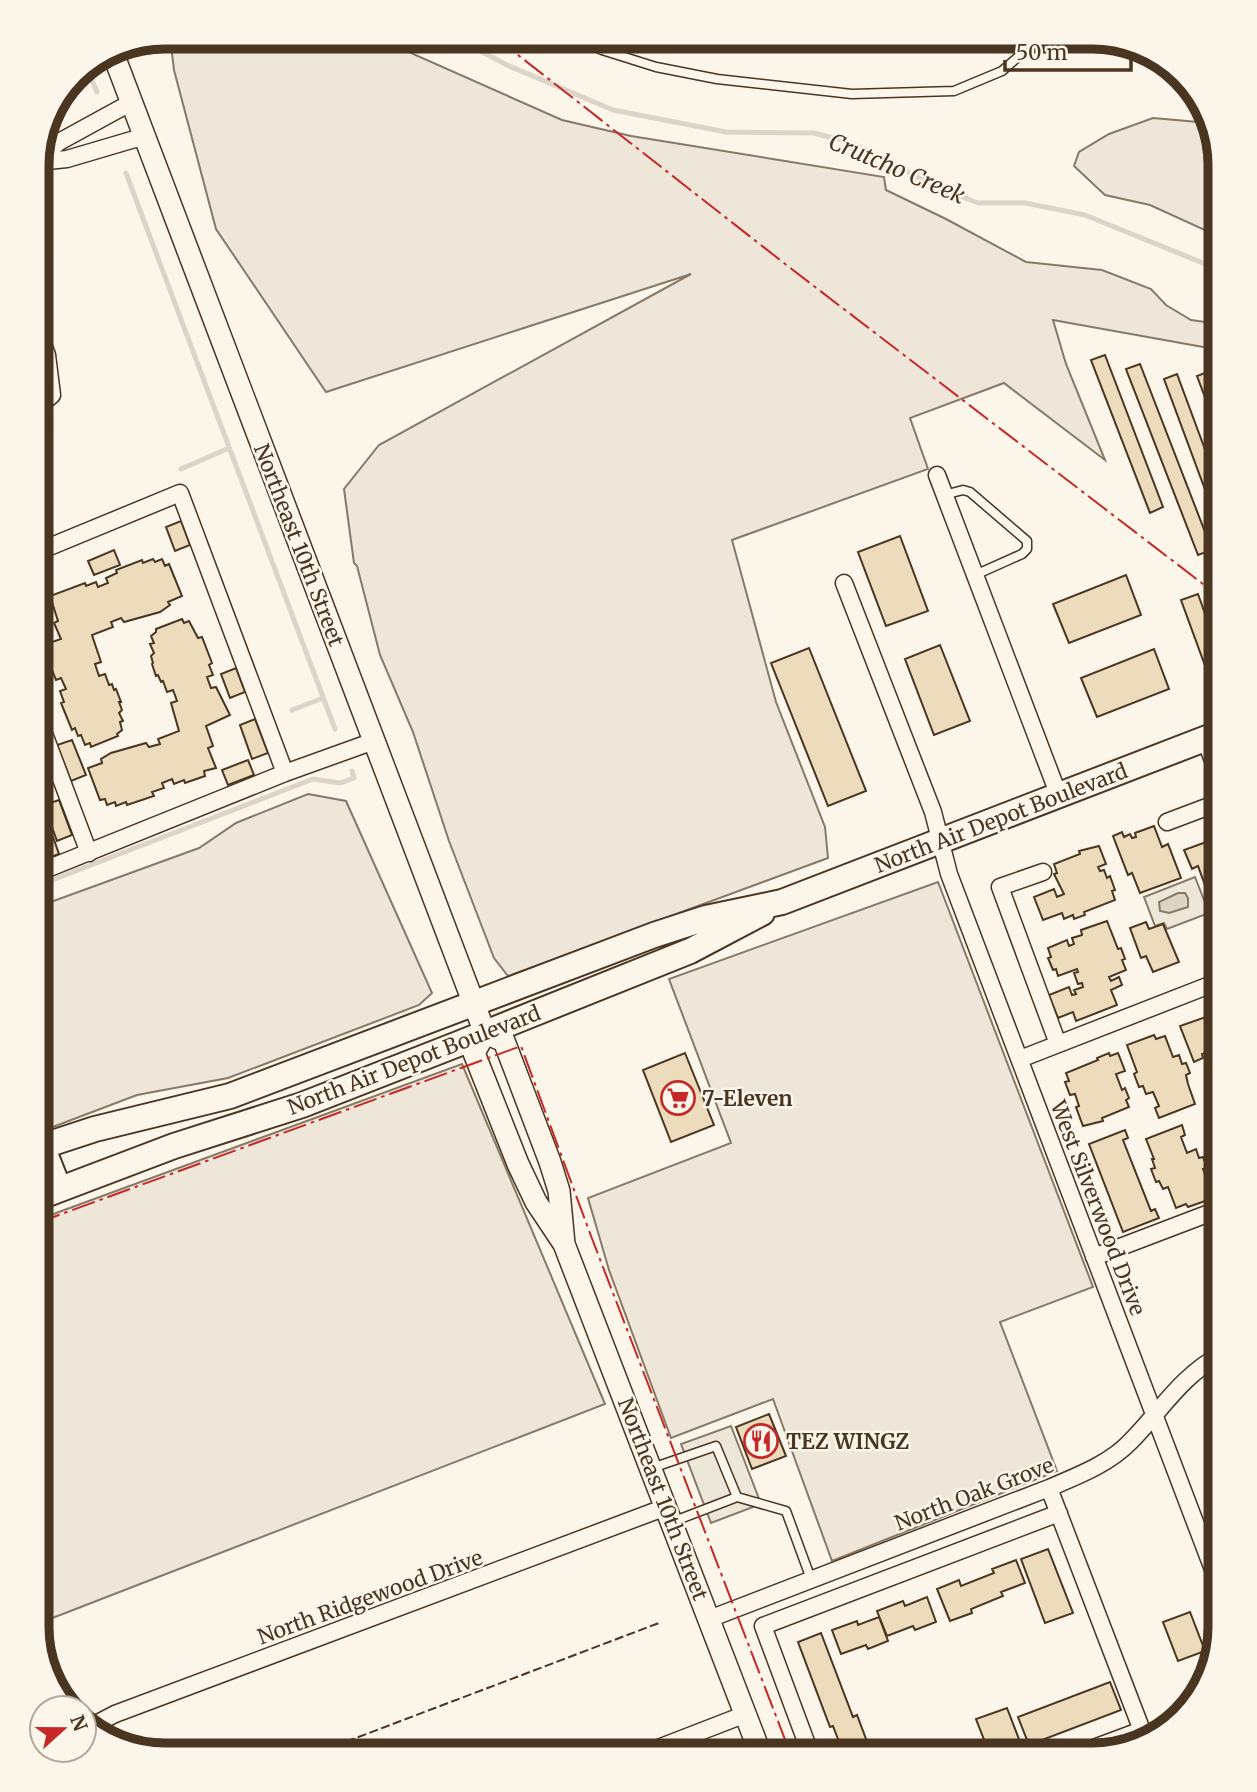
<svg xmlns="http://www.w3.org/2000/svg" width="1257" height="1792" viewBox="0 0 1257 1792" font-family="Merriweather,serif">
<style>
.green{fill:#ede6d9;stroke:#887966;stroke-width:2}
.parking{fill:#ede7d9;stroke:#887966;stroke-width:2}
.water{fill:#dcd4c6;stroke:#887966;stroke-width:2}
.lines{fill:none;stroke-linecap:round;stroke-linejoin:round}
.stream{stroke:#dcd4c6;stroke-width:5}
.building{fill:#ecdcbc;stroke:#4a3520;stroke-width:2}
.lane-casing{stroke:#4a3520;stroke-width:11}
.street-casing{stroke:#4a3520;stroke-width:19}
.secondary-casing{stroke:#4a3520;stroke-width:24}
.primary-casing{stroke:#4a3520;stroke-width:28}
.lane{stroke:#fbf6e9;stroke-width:8}
.street{stroke:#fbf6e9;stroke-width:16}
.secondary{stroke:#fbf6e9;stroke-width:21}
.primary{stroke:#fbf6e9;stroke-width:24}
.fence{stroke:#4a3520;stroke-width:2;stroke-dasharray:9 3.5;stroke-linecap:butt}
.power{stroke:#c62828;stroke-width:2;stroke-dasharray:24 5 3.5 5;stroke-linecap:butt}
.labels{text-anchor:middle;dominant-baseline:central;stroke-width:5;stroke-linejoin:round;paint-order:stroke}
.street-label{font-size:21px;fill:#4a3520;stroke:#fbf6e9}
.poi-label{font-size:21px;font-weight:bold;fill:#4a3520;stroke:#fbf6e9;text-anchor:start}
.water-label{font-size:23px;font-style:italic;fill:#4a3520;stroke:#fbf6e9}
.rim{fill:none;stroke:#4a3520;stroke-width:9}
</style>
<rect width="100%" height="100%" fill="#fbf6e9"/>
<path class="green" d="M170,37H375L562,120L631,136L884,177L886,190L946,219L1026,262L1102,270L1151,289L1166,305L1191,320L1220,324V350L1053,320L1066,364L1105,460L1004,383L910,418L928,469L732,540L776,702L825,827L828,858L508,976L494,958L449,841L413,732L380,655L357,566L354,563L344,489L379,445L691,274L326,392L216,229L174,70Z
M1153,118L1209,123L1220,165V237L1150,205L1105,195L1074,166L1079,152L1109,134Z
M308,794L346,801L432,993L419,1005L228,1078L137,1095L37,1133V907L199,848L236,823Z
M938,882L1093,1287L1000,1322L1057,1471L832,1561L773,1399L671,1438L609,1270L588,1198L731,1143L669,979Z
M462,1064L605,1404L37,1624V1220Z"/>
<path class="parking" d="M1195,877L1209,913L1167,929L1164,923L1155,926L1144,897Z
M731,1426L761,1504L711,1523L681,1444Z
M963,1740L969,1755H932L931,1752Z"/>
<path class="water" d="M1178,893H1185L1188,898V907L1169,913L1160,911L1159,902Z"/>
<g class="lines">
<path class="stream" d="M454,37L507,65L613,110L726,132L814,133L845,141L871,152L930,184L978,203H1025L1085,215L1220,270
M86,66L97,92
M126,173L335,729
M181,469L229,448
M292,710L323,698
M37,886L313,779L340,783L354,778L352,771"/>
</g>
<path class="building" d="M1105,355L1163,507L1150,513L1091,360Z
M1140,364L1212,550L1198,555L1126,369Z
M1210,371L1220,398V437L1197,376Z
M1177,374L1220,490V530L1164,379Z
M181,521L190,545L175,551L166,527Z
M900,536L928,611L886,626L858,552Z
M114,550L120,565L94,575L88,561Z
M153,559L155,562L162,559L165,566L169,564L182,596L168,602L170,605L160,612L124,622L121,618L111,622L113,627L92,635L101,662L95,664L99,676L105,674L109,685L112,684L114,690L116,689L121,702H119L122,710L119,713L123,721L120,722L122,730L117,734L118,736L91,747L90,743L85,745L81,735L78,736L75,728L72,730L61,703L64,702L60,691L66,689L61,678L56,680L52,670L49,669L40,646L61,639L54,623L58,621L50,596L85,583L86,586L96,582L98,587L108,583L106,578L117,573L116,570L142,560L143,563Z
M1126,575L1141,615L1069,643L1053,604Z
M41,581L47,597L37,600V582Z
M1198,594L1220,656V679L1211,682L1181,600Z
M182,619L184,623L189,621L198,638L202,637L212,663L209,665L213,675L207,677L211,688L216,687L230,715L206,726L213,746L208,748L216,768L204,771L205,776L185,783L184,780L174,784L172,779L162,783L164,788L152,792L154,796L127,805L126,802L116,806L115,802L107,805L105,799L100,800L88,768L102,763L101,759L111,753L146,743L149,747L160,744L158,739L179,731L171,703L177,701L173,690L167,692L163,681L161,682L158,675L156,676L152,664L153,663L151,656L154,653L150,644L154,643L151,636L156,632V629Z
M940,645L970,721L934,735L905,659Z
M809,648L866,791L828,806L771,663Z
M1154,649L1169,689L1097,717L1081,678Z
M236,668L245,692L230,698L221,674Z
M255,719L268,753L252,759L240,725Z
M72,740L86,775L71,781L57,745Z
M248,760L254,775L228,785L222,770Z
M59,800L72,835L57,841L44,805Z
M1154,826L1162,847L1168,844L1181,878L1140,893L1132,873L1128,875L1113,836L1122,832L1124,837L1130,834L1132,838L1136,837L1135,833Z
M53,837L59,854L37,862V843Z
M1220,837V941L1215,926L1219,924L1198,866L1192,869L1184,850Z
M1099,846L1106,864L1098,867L1100,871L1104,870L1107,878L1110,876L1115,890L1112,891L1115,900L1084,912L1085,915L1074,919L1073,915L1064,919L1062,913L1043,920L1034,897L1054,889L1057,897L1064,894L1054,874L1057,873L1054,864L1080,854L1079,851Z
M1107,921L1118,949L1121,948L1125,959L1122,960L1126,970L1109,977L1111,981L1119,977L1122,985L1111,990L1117,1005L1076,1021L1073,1012L1058,1018L1049,995L1069,987L1072,995L1076,994L1074,990L1083,987L1082,983L1078,984L1074,973L1078,972L1077,969L1058,976L1056,969L1053,970L1048,958L1051,957L1048,948L1067,940L1069,946L1074,944L1072,938L1082,935L1081,930Z
M1146,922L1149,929L1163,924L1179,962L1153,972L1146,956L1141,958L1130,928Z
M1220,1012V1047L1202,1054L1203,1058L1194,1062L1180,1026Z
M1154,1035L1156,1039L1165,1036L1173,1057L1179,1055L1182,1064L1186,1063L1190,1073L1186,1075L1188,1084L1195,1104L1159,1118L1155,1108L1159,1106L1153,1092L1146,1094L1143,1086L1139,1087L1134,1074L1137,1072L1127,1045Z
M685,1053L714,1125L671,1142L643,1070Z
M1109,1053L1110,1056L1118,1053L1125,1071L1116,1074L1122,1090L1125,1088L1129,1098L1126,1100L1129,1107L1102,1118L1103,1121L1083,1126L1076,1107L1079,1106L1075,1094L1070,1095L1065,1082L1069,1081L1066,1073L1098,1060L1097,1058Z
M1182,1125L1185,1135L1181,1137L1187,1153L1196,1149L1199,1158L1203,1157L1207,1168L1203,1169L1214,1198L1188,1207L1186,1204L1176,1208L1168,1187L1163,1189L1159,1181L1156,1182L1151,1169L1155,1168L1152,1159H1154L1146,1139Z
M1125,1130L1128,1138L1123,1140L1151,1211L1155,1209L1159,1218L1123,1232L1089,1144Z
M1220,1132V1156L1219,1157L1214,1145L1217,1144L1214,1134Z
M769,1414L786,1456L752,1469L736,1427Z
M1220,1449V1486L1208,1454Z
M1048,1549L1073,1613L1045,1623L1021,1559Z
M1016,1560L1025,1583L1001,1592L1003,1596L971,1609L972,1613L950,1621L937,1589L959,1580L961,1586L994,1573L992,1569Z
M927,1597L936,1622L915,1630L913,1626L887,1636L877,1611L903,1601L905,1606Z
M1190,1612L1205,1651L1178,1661L1163,1622Z
M879,1617L888,1641L868,1649L866,1645L841,1654L832,1630L857,1621L858,1625Z
M821,1633L853,1717L857,1715L872,1755H844L833,1726L830,1727L798,1642Z
M1110,1682L1121,1710L1029,1745L1018,1717Z
M1007,1708L1022,1747L1001,1755H990L976,1719Z"/>
<g class="lines">
<g class="lane-casing">
<path id="lane" d="M573,37L602,50L656,67L717,79L852,94L954,91L1002,71L1041,37
M944,495L963,490L970,492L1027,541V549L1022,554L975,575
M652,1468L716,1446L737,1497
M672,1522L737,1497L786,1511L811,1579"/>
</g>
<g class="street-casing">
<path id="street" d="M37,160L59,142L132,102
M37,162L67,159L145,136
M37,408L52,395L47,355L37,328
M937,475L1059,796
M37,552L180,493L285,773
M844,583L933,812L949,874L1220,1588
M37,715L89,853
M1205,739L1220,780
M1167,822L1220,802
M1043,872L1000,887L1058,1044
M37,873L285,773L374,741
M1020,1059L1220,981
M1094,1257L1220,1209
M1049,1488L1146,1741
M709,1619L1049,1488C1077,1476 1109,1464 1130,1442C1161,1411 1180,1377 1220,1355
M90,1727L115,1714L666,1507
M640,1755L746,1714
M811,1755L763,1626L1059,1513
M1075,1755L1142,1730"/>
</g>
<g class="secondary-casing">
<path id="secondary" d="M114,56L485,1033L504,1041L550,1162L559,1191L564,1244
M485,1033L474,1053L518,1164L536,1202L564,1244L761,1755"/>
</g>
<g class="primary-casing">
<path id="primary" d="M42,1146L59,1189
M37,1148L95,1129L230,1096L654,935L706,918L782,902L1220,733
M37,1198L174,1146L302,1105L458,1044L690,951L762,913"/>
</g>
<use href="#lane" class="lane"/>
<use href="#street" class="street"/>
<use href="#secondary" class="secondary"/>
<use href="#primary" class="primary"/>
<path class="fence" d="M311,1755L659,1623"/>
<path class="power" d="M495,37L789,267L1220,597
M37,1223L521,1046L591,1236L791,1755"/>
</g>
<defs>
<g id="supermarket-ring" transform="scale(1.75)"><circle r="9.5" fill="#fbf6e9" stroke="#c62828" stroke-width="1.5"/><path d="M-6-5.5h2.5l.6 2H6L4.5 2H-2.5L-4.4-4H-6ZM-1.5 3.2a1.3 1.3 0 1 0 .1 0ZM3 3.2a1.3 1.3 0 1 0 .1 0Z" fill="#c62828"/></g>
<g id="restaurant-ring" transform="scale(1.75)"><circle r="9.5" fill="#fbf6e9" stroke="#c62828" stroke-width="1.5"/><path d="M-5-6h1v4h1v-4h1v4h1v-4h1v5L-1.5 .5V6h-2V.5L-5-1ZM5-6V6H3V1.5H1.5Q1.5-4 5-6Z" fill="#c62828"/></g>
</defs>
<g fill-rule="evenodd">
<use href="#supermarket-ring" x="678" y="1098"/>
<use href="#restaurant-ring" x="761" y="1441"/>
</g>
<g class="labels">
<g class="street-label">
<text transform="translate(299 545) rotate(69)">Northeast 10th Street</text>
<text transform="translate(1001 818) rotate(-21)">North Air Depot Boulevard</text>
<text transform="translate(414 1060) rotate(-21)">North Air Depot Boulevard</text>
<text transform="translate(1098 1208) rotate(69)">West Silverwood Drive</text>
<text transform="translate(974 1494) rotate(-21)">North Oak Grove</text>
<text transform="translate(663 1499) rotate(69)">Northeast 10th Street</text>
<text transform="translate(370 1597) rotate(-20)">North Ridgewood Drive</text>
</g>
<g class="poi-label">
<text x="702" y="1098">7-Eleven</text>
<text x="786" y="1441">TEZ WINGZ</text>
</g>
<g class="water-label">
<text transform="translate(897 168) rotate(23)">Crutcho Creek</text>
</g>
</g>
<path d="M0 0H1257V1792H0ZM165 49H1092A116 116 0 0 1 1208 165V1627A116 116 0 0 1 1092 1743H165A116 116 0 0 1 49 1627V165A116 116 0 0 1 165 49Z" fill="#fbf6e9" fill-rule="evenodd"/>
<path class="rim" d="M165 49H1092A116 116 0 0 1 1208 165V1627A116 116 0 0 1 1092 1743H165A116 116 0 0 1 49 1627V165A116 116 0 0 1 165 49Z"/>
<g transform="translate(63 1729) rotate(69)"><circle r="33" fill="#fbf6e9" stroke="#b4a999" stroke-width="2"/>
<path d="M0-5L12 26L0 18L-12 26Z" fill="#c62828"/>
<text y="-10" font-size="19" font-weight="bold" text-anchor="middle" fill="#4a3520">N</text>
</g>
<path d="M1005 60v10h126v-10" fill="none" stroke="#4a3520" stroke-width="3.5"/>
<text x="1016" y="60" font-size="21" fill="#4a3520" stroke="#fbf6e9" stroke-width="5" paint-order="stroke">50 m</text>
</svg>
